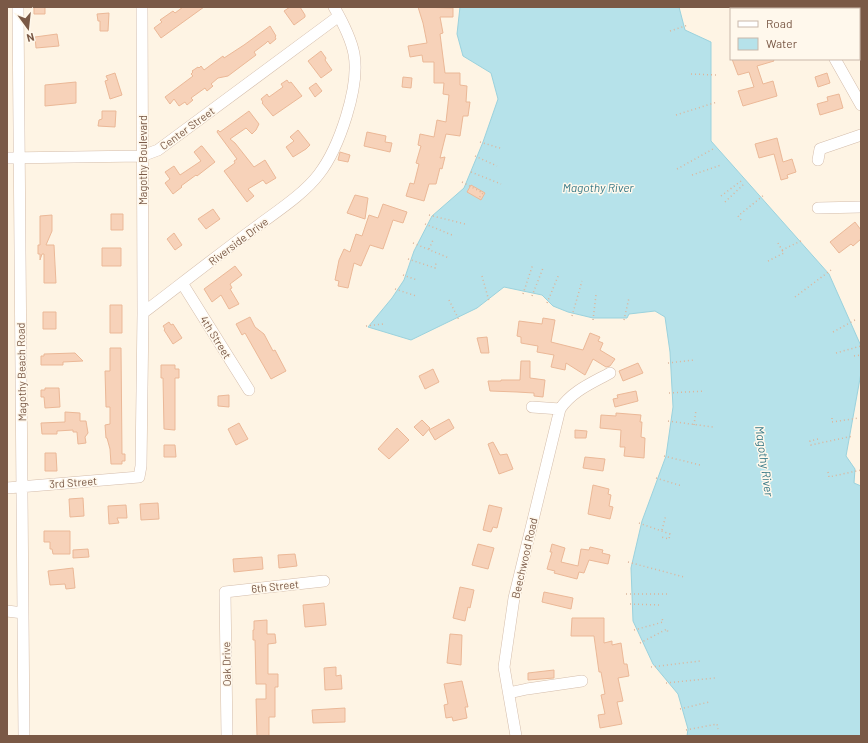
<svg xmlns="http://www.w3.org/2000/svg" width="868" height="743" viewBox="0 0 868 743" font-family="Barlow,sans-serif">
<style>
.water{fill:#b6e2ea;stroke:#9bd2dd}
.building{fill:#f7d2b9;stroke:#ebb897}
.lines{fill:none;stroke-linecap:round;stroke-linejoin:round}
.minor-casing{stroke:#d4bdab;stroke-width:12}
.path{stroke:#dcb59b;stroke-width:1.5;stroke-dasharray:1 3;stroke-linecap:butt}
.minor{stroke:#fff;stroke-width:11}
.labels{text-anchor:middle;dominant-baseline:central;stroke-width:3;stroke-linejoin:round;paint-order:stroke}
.street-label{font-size:11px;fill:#7a5946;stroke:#fff8ec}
.water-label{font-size:12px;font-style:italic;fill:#3b7b88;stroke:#fff8ec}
</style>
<rect width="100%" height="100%" fill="#fef4e4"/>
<path class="water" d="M460,7H679L685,30L711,42V141L829,274L861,346V373L846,456L855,469L854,483L861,486V736H687L688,729L678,694L653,664L633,621L631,568L642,521L666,456L673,407L670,352L665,317L655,311L629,314L627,318H593L568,312L553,306L542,295L504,287L477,308L411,340L368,327L392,298L404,280L414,251L432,216L464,188L483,142L498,99L491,73L463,56L457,34Z"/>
<path class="building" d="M34,7H45V14H34Z
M183,7H204L161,38L154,28L162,22L160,20L173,11L175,13Z
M290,7H300L305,15V17L294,25L284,11Z
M418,7L453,8V17H440L443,33L440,34L445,73H460V85L467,86L466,102H470L468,116H463L460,136L446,134L440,158L445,157L442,169L440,168L436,184H429L424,201L406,196L410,183L414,184L419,164L416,163L421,146L418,145L420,134L434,137L437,120L446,122L449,95L443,94L444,83H434V62H423L422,55L410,57L408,46L427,43L423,23Z
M109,13L108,31H100V21H98L97,14Z
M270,26L276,36L275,37L276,39L270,44L268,41L266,43L254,52L256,55L228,76L218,78L211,84L213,86L207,91L205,88L191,98L193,100L187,105L185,102L179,106L174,99L170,104L165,97L193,76L191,74L193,72L192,71L198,67L199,68L201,66L204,70L223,56L224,58L244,45Z
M57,34L59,46L36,48L35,37Z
M321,51L326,58L325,60L332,70L321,78L308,61Z
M732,59H773L774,61L757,66L763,84L773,81L777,96L743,106L738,91L754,87L749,72L738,75Z
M115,73L122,95L110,99L105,81L108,80L106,76Z
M827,73L830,83L818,87L815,77Z
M403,77L412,78L411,88L402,87Z
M287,80L289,83L291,82L302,96L273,116L262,103L263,102L261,99L267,94L269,97L283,87L281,84Z
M76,82V103L45,106V85Z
M316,83L322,91L315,97L309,88Z
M839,94L843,108L820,115L817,104L828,101L827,97Z
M102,111H116L115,127L98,126L99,120L102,119Z
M249,111L259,124L256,130L252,134L246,128L230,139L235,143L254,167L265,160L276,178L266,184L263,180L248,189L254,196L247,202L224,171L235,163L234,161L237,159L217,132L218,130L220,132Z
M298,130L310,145L306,149L293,157L286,147L294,141L290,137Z
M367,132L386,136L385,142L392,143L390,152L364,146Z
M777,138L783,162L792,159L796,172L787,175L788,178L781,180L774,154L759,158L755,144Z
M201,146H202L215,162L197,176L196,175L181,186L182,187L173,194L165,183L170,179L165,172L174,166L180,175L201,161L194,152Z
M340,152L350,155L348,162L338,160Z
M471,185L485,193L481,200L467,192Z
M355,195L368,198L365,219L347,213Z
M383,204L407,212L403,223L393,220L383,249L370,245L361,266L354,263L348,288L338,286L339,281L335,280L339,260L344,249L350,252L356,234L362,236L369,215L378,218Z
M213,209L220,219L206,229L198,219Z
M111,214H123V230H111Z
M52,215V231L46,245H54L56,283H44V254H42L40,260V254H38V245H40V216Z
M855,222L861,230V239L853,246L851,244L839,253L830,242Z
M174,233L182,245L175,250L167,239Z
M102,248H121V266H102Z
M235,266L242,275L230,284L232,288L230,289L239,304L229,309L221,295L212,302L204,289Z
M110,305H122V333H110Z
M43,312H56V329H43Z
M250,317L255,327L264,334L273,351L275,350L286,371L271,379L245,333L242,335L236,324Z
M543,318L555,320L551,342L583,350L590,333L600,337L598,341L603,343L600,350L615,359L610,366L606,367L593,359L585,375L566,363L565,370L551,367L554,355L537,352L538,346L521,343V337L517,336L519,321L542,324Z
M169,322L171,325L173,324L182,338L173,344L164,330L165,329L163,326Z
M487,337L489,353H481L477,338Z
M110,348H121L122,454H125V461H122V464H111L110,449L107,438H106L105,425L110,424V407H106L105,371H110Z
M75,353L83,361L63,362V365H41V356H44V354Z
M521,361H530V378L545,380L543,397L534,396V393L517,392L490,391L488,381H501V380H520Z
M638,363L643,373L623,381L619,371Z
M161,365H175V369H179V378H175V430H174L164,429L163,378H161Z
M433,369L439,382L425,389L419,376Z
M45,388H59L60,407L45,408L44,397H41V390H45Z
M636,391L638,401L615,407L613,399L618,398L617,395Z
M229,395V407L218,406V396Z
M65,412L80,413V421H86L88,433L85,437L86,443L78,444L77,432H73V430L57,431V434H42L41,423L65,422Z
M616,413L641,415L640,422H642L641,437L645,438L644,458L624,456L625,447H620L621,430L600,428L601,415L616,416Z
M449,419L454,428L435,440L429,430Z
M422,420L430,428L423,436L414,427Z
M239,423L248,439L236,445L228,429Z
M397,428L409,440L389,459L378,449Z
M575,430L587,431L586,438H575Z
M493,442L500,455L507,454L513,469L499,474L488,444Z
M164,445H175L176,457H164Z
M45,453H56L57,471H45Z
M585,457L605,459L603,471L583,468Z
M593,485L609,489L608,494L611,495L609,506L613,507L610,519L588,514Z
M83,498L84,516L70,517L69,499Z
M158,503L159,519L141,520L140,504Z
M126,505L127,518H117L119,523L109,524L108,506Z
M489,505L502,508L497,528L493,527L491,532L483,530Z
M44,531H70V554H53L52,549H50V542H44Z
M478,544L494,548L488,569L472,565Z
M552,544L565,548L561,562L578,566L581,549L589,550L590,547L603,550L602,553L610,555L608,564L589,560L584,573L579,572L577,579L554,573L555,571L547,569L552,552H550Z
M88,549L89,557L73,558V550Z
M295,554L297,566L279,568L278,555Z
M262,557L263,569L234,572L233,559Z
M73,568L75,588L66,589L65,584L50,585L48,571Z
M460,587L474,590L470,608L468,607L465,621L453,618Z
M544,592L573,598L571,609L542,602Z
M324,603L326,625L305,627L303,605Z
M572,618H604V643L612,641V645L621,643L624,664H627L629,676L618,678L623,701L617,702L622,724L600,728L598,715L605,714L601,695L605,694L601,672H599L594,636H571Z
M267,620V634H275L276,643L268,644V674H278V687H275V717H269V736H257L256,699H266V684H256L255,640H253V630H254V621Z
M450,634L462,635L461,665L447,663Z
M336,667V676L341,675L342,689L325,690L324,668Z
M554,670V678L528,680V673Z
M462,681L468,707H465L467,718L453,721L452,717L446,718L444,705L448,704L444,684Z
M345,708V722L313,723L312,710Z"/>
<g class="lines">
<g class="minor-casing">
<path id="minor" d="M18,7L24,736
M802,7L804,9
M854,9L861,7
M835,59L861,105
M7,158L142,156L158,150L339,16
M818,160L820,149L861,135
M818,208L861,207
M182,283L249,390
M143,313C181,284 218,255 256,227C276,212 304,194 319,174C339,148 360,87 354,54C351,38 342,21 334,7
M560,409C572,391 592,383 610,373
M7,488L139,477L141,466L143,313L142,7
M7,611L23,613
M509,693L527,689L582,681
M227,736L225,592L324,581
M516,736L504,667L514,598L560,409L532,407"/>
</g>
<path class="path" d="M670,31L688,25
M691,74L716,75
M676,115L717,102
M480,142L503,149
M475,156L497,166
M677,169L713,149
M471,172L501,184
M692,175L721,165
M462,182L483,193L479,198
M721,196L741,181
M725,202L744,184
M429,215L465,224
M741,220L738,216L764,195
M425,224L452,235
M413,243L449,258
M778,243L782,250L803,240
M429,249L433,240
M408,259L435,268L436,263
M768,261L784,253L782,250
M403,275L417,280
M482,276L489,301
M395,289L416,296
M523,294L533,264
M532,296L543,268
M795,297L831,270
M449,300L459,320
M547,303L559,274
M572,316L582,281
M593,320L596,295
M624,320L629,298
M366,326L383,324
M833,332L855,320
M836,353L861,346
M854,356L861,355
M668,363L694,360
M669,393L705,391
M832,418V422L859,418
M668,421L713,427
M694,425L696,410
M818,439L810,441L811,445L853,436
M664,456L700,465
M828,472L829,477L861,470
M656,478L682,486
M639,523L670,534L669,539L661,537
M662,530L666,515
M628,562L684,577
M626,594H670
M630,604L659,605
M634,630L663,622L662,618
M640,643L667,629L668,633
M651,667L700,661
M666,683L715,678
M680,709L709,702
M686,730L717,724L718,729"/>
<use href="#minor" class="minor"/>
</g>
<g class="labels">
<g class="street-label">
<text transform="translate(187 128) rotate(-36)">Center Street</text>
<text transform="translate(142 160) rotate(-90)">Magothy Boulevard</text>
<text transform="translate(238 241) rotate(-37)">Riverside Drive</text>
<text transform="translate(216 337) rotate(58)">4th Street</text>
<text transform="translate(21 372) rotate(-91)">Magothy Beach Road</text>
<text transform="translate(73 482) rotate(-4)">3rd Street</text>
<text transform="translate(524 558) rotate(-77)">Beechwood Road</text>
<text transform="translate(275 586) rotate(-6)">6th Street</text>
<text transform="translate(226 664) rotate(-91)">Oak Drive</text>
</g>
<g class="water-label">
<text x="598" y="187">Magothy River</text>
<text transform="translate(765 461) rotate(82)">Magothy River</text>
</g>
</g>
<rect width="868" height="743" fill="none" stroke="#7a5946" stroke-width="16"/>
<rect x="730" y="8" width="130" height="52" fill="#fff8ec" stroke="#cab8aa"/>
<rect x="738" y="21" width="20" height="6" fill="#ffffff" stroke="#cab8aa"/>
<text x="766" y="28" font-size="12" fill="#7a5946">Road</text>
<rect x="738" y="38" width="20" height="12" fill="#b6e2ea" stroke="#cab8aa"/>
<text x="766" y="48" font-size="12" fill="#7a5946">Water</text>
<g transform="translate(28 28) rotate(165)" stroke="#fff8ec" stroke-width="3" paint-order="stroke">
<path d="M0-3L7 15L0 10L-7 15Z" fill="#7a5946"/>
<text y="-6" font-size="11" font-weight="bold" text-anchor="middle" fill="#7a5946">N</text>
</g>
</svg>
